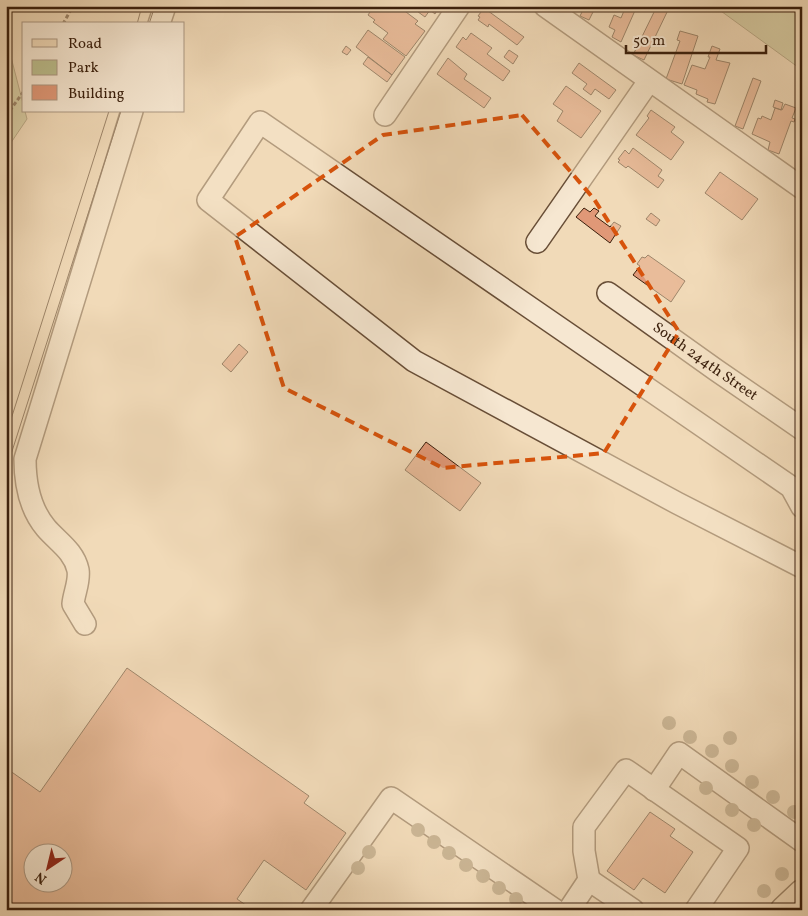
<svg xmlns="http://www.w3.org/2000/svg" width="808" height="916" viewBox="0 0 808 916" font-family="Vollkorn,serif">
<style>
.green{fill:#bcbf8e;stroke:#7b6f4d}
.building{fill:#e09877;stroke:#3a1f0c;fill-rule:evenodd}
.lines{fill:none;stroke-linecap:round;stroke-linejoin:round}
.minor-casing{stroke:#684e37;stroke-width:24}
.major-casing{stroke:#3a1f0c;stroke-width:29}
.path{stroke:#3a1f0c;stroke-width:3;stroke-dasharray:4 2.5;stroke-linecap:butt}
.minor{stroke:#f6e7d1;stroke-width:21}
.major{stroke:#f1dab8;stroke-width:26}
.tram{stroke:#3a1f0c;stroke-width:1}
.tree{fill:#9e896b}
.marked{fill:none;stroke:#d7530c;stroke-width:4;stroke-dasharray:10 6;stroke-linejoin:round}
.labels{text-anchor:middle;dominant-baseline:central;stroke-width:5;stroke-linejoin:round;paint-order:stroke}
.street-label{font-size:15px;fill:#3a1f0c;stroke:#f6e7d1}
</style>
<rect width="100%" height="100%" fill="#f1dab8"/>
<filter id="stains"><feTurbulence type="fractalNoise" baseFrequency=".004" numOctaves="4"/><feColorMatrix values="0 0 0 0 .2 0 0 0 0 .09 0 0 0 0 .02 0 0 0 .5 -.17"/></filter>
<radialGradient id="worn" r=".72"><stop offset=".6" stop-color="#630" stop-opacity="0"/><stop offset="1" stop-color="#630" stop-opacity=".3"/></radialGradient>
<path class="green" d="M714,6H802V70Z
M6,54L11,57L27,119L6,150Z"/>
<path class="building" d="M374,6H398L418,21L415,24L425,31L406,56L383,39L388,33L373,22L375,20L368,15Z
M410,6H435L438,8L435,14L430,10L425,17Z
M575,6H599L596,11L594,10L589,20L580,16L582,12L574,9Z
M626,6H637L621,42L612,37L615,30L609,27L614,15L621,18Z
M657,6H665L669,8L644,60L633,55Z
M484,8L524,37L517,45L489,24L488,27L478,20L480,17L478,16Z
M368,30L405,57L392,75L356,47Z
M680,31L698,36L682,84L666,79L680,41L677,40Z
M471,33L492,48L487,54L510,71L503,81L456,47L463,37L466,40Z
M346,46L351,50L347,55L342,52Z
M712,46L720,49L716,60L730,63L715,104L707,102L708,99L696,94L697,90L684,85L692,65L705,69L710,57H708Z
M509,50L518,56L513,64L504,57Z
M368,57L392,75L387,82L363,64Z
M448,58L467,74L464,79L491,98L484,108L437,74Z
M579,63L616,90L609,99L595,89L591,95L583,89L587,84L572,73Z
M753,78L761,81L743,129L735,126Z
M566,86L601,111L581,138L557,121L563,111L553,104Z
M775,100L783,103L781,110L773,107Z
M785,104L796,108L792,118L795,119L794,122L791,121L779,154L768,150L770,142L752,134L758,118L761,119L762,116L771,120L775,108L782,110Z
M651,110L675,127L671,132L684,142L671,160L636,135L649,118L647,116Z
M633,148L662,170L658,176L664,180L658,188L628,166L626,168L618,162L620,160L618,159L625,150L629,154Z
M799,155H802V165L797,164Z
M720,172L758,199L742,220L705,193Z
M584,208L590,212L594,208L599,211L595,216L610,227L614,222L621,226L610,243L576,217Z
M651,213L660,220L656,226L646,219Z
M648,255L685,281L671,302L633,275L640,266L637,264L642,257L645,258Z
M239,344L248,352L231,372L222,364Z
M426,442L481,483L460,511L405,470Z
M127,668L309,796L304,803L346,833L306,890L264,860L237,899L253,910H6V768L40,792ZM32,854H62V884H32Z
M650,812L675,829L670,836L693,852L665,893L643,878L634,890L607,871Z"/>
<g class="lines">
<g class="minor-casing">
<g id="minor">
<path d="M545,6L802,188"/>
<path d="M159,24L165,6"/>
<path d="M385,115L459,6"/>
<path d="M537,242L649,81"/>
<path id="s1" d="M608,293L716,370L802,429"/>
<path d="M802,507L791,487L260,122L208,200L414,361L677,503L802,567"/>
<path d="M85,624L73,604C74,593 80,581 78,570C74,551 57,541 46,528C30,509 25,484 25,459L132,111"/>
<path d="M654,790L679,753L802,841"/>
<path d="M589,880L633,910"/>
<path d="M311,910L391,798L555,910"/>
<path d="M569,910L589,880L584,851V827L626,770L738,848L696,910"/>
</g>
</g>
<g class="major-casing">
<path id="major" d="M784,910L802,893"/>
</g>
<path class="path" d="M800,6L802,7
M63,24L73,6
M6,116L24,91"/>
<use href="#minor" class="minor"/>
<use href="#major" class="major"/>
<path class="tram" d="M137,24L142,6
M149,24L155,6
M6,435L109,111
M6,470L121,111"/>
</g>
<g class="tree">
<circle cx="669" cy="723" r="7"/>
<circle cx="690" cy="737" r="7"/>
<circle cx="730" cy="738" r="7"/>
<circle cx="712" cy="751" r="7"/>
<circle cx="732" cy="766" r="7"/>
<circle cx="752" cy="782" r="7"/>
<circle cx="706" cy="788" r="7"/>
<circle cx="773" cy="797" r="7"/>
<circle cx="732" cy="810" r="7"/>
<circle cx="794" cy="812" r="7"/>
<circle cx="754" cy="825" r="7"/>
<circle cx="418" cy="830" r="7"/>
<circle cx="434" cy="842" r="7"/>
<circle cx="369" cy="852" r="7"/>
<circle cx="449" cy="853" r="7"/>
<circle cx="466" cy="865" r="7"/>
<circle cx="358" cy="868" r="7"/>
<circle cx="782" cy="874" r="7"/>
<circle cx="483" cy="876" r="7"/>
<circle cx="499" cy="888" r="7"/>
<circle cx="764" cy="891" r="7"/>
<circle cx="516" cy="899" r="7"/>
</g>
<path d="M0 0H808V916H0ZM522,115L594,199L679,332L604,453L443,468L284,388L235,237L383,135Z" fill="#f1dab8" fill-opacity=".55" fill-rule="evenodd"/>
<path class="marked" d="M522,115L594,199L679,332L604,453L443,468L284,388L235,237L383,135Z"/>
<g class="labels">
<g class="street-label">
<text stroke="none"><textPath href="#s1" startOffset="119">South 244th Street</textPath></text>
</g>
</g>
<rect width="808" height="916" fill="none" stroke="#f1dab8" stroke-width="25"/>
<rect x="8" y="8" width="793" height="901" fill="none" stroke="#3a1f0c" stroke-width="2.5"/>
<rect x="12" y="12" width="783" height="891" fill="none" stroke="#3a1f0c"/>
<rect x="22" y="22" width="162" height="90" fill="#f6e7d1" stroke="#ab9782"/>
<rect x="32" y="39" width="25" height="8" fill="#f1dab8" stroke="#ab9782"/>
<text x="68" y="48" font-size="15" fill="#3a1f0c">Road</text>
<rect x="32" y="60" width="25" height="15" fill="#bcbf8e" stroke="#ab9782"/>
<text x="68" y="72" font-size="15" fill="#3a1f0c">Park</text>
<rect x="32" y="85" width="25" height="15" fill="#e09877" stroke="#ab9782"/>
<text x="68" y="98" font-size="15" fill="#3a1f0c">Building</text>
<g transform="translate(48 868) rotate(215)"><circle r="24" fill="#f6e7d1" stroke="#ab9782"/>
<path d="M0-4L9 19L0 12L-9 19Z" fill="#8f2418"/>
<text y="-8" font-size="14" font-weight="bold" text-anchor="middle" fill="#3a1f0c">N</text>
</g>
<path d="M626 45v8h140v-8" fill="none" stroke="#3a1f0c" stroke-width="2.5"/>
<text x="633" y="45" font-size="15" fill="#3a1f0c" stroke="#f6e7d1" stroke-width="4" paint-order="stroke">50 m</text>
<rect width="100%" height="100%" filter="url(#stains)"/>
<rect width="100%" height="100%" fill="url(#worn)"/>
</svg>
